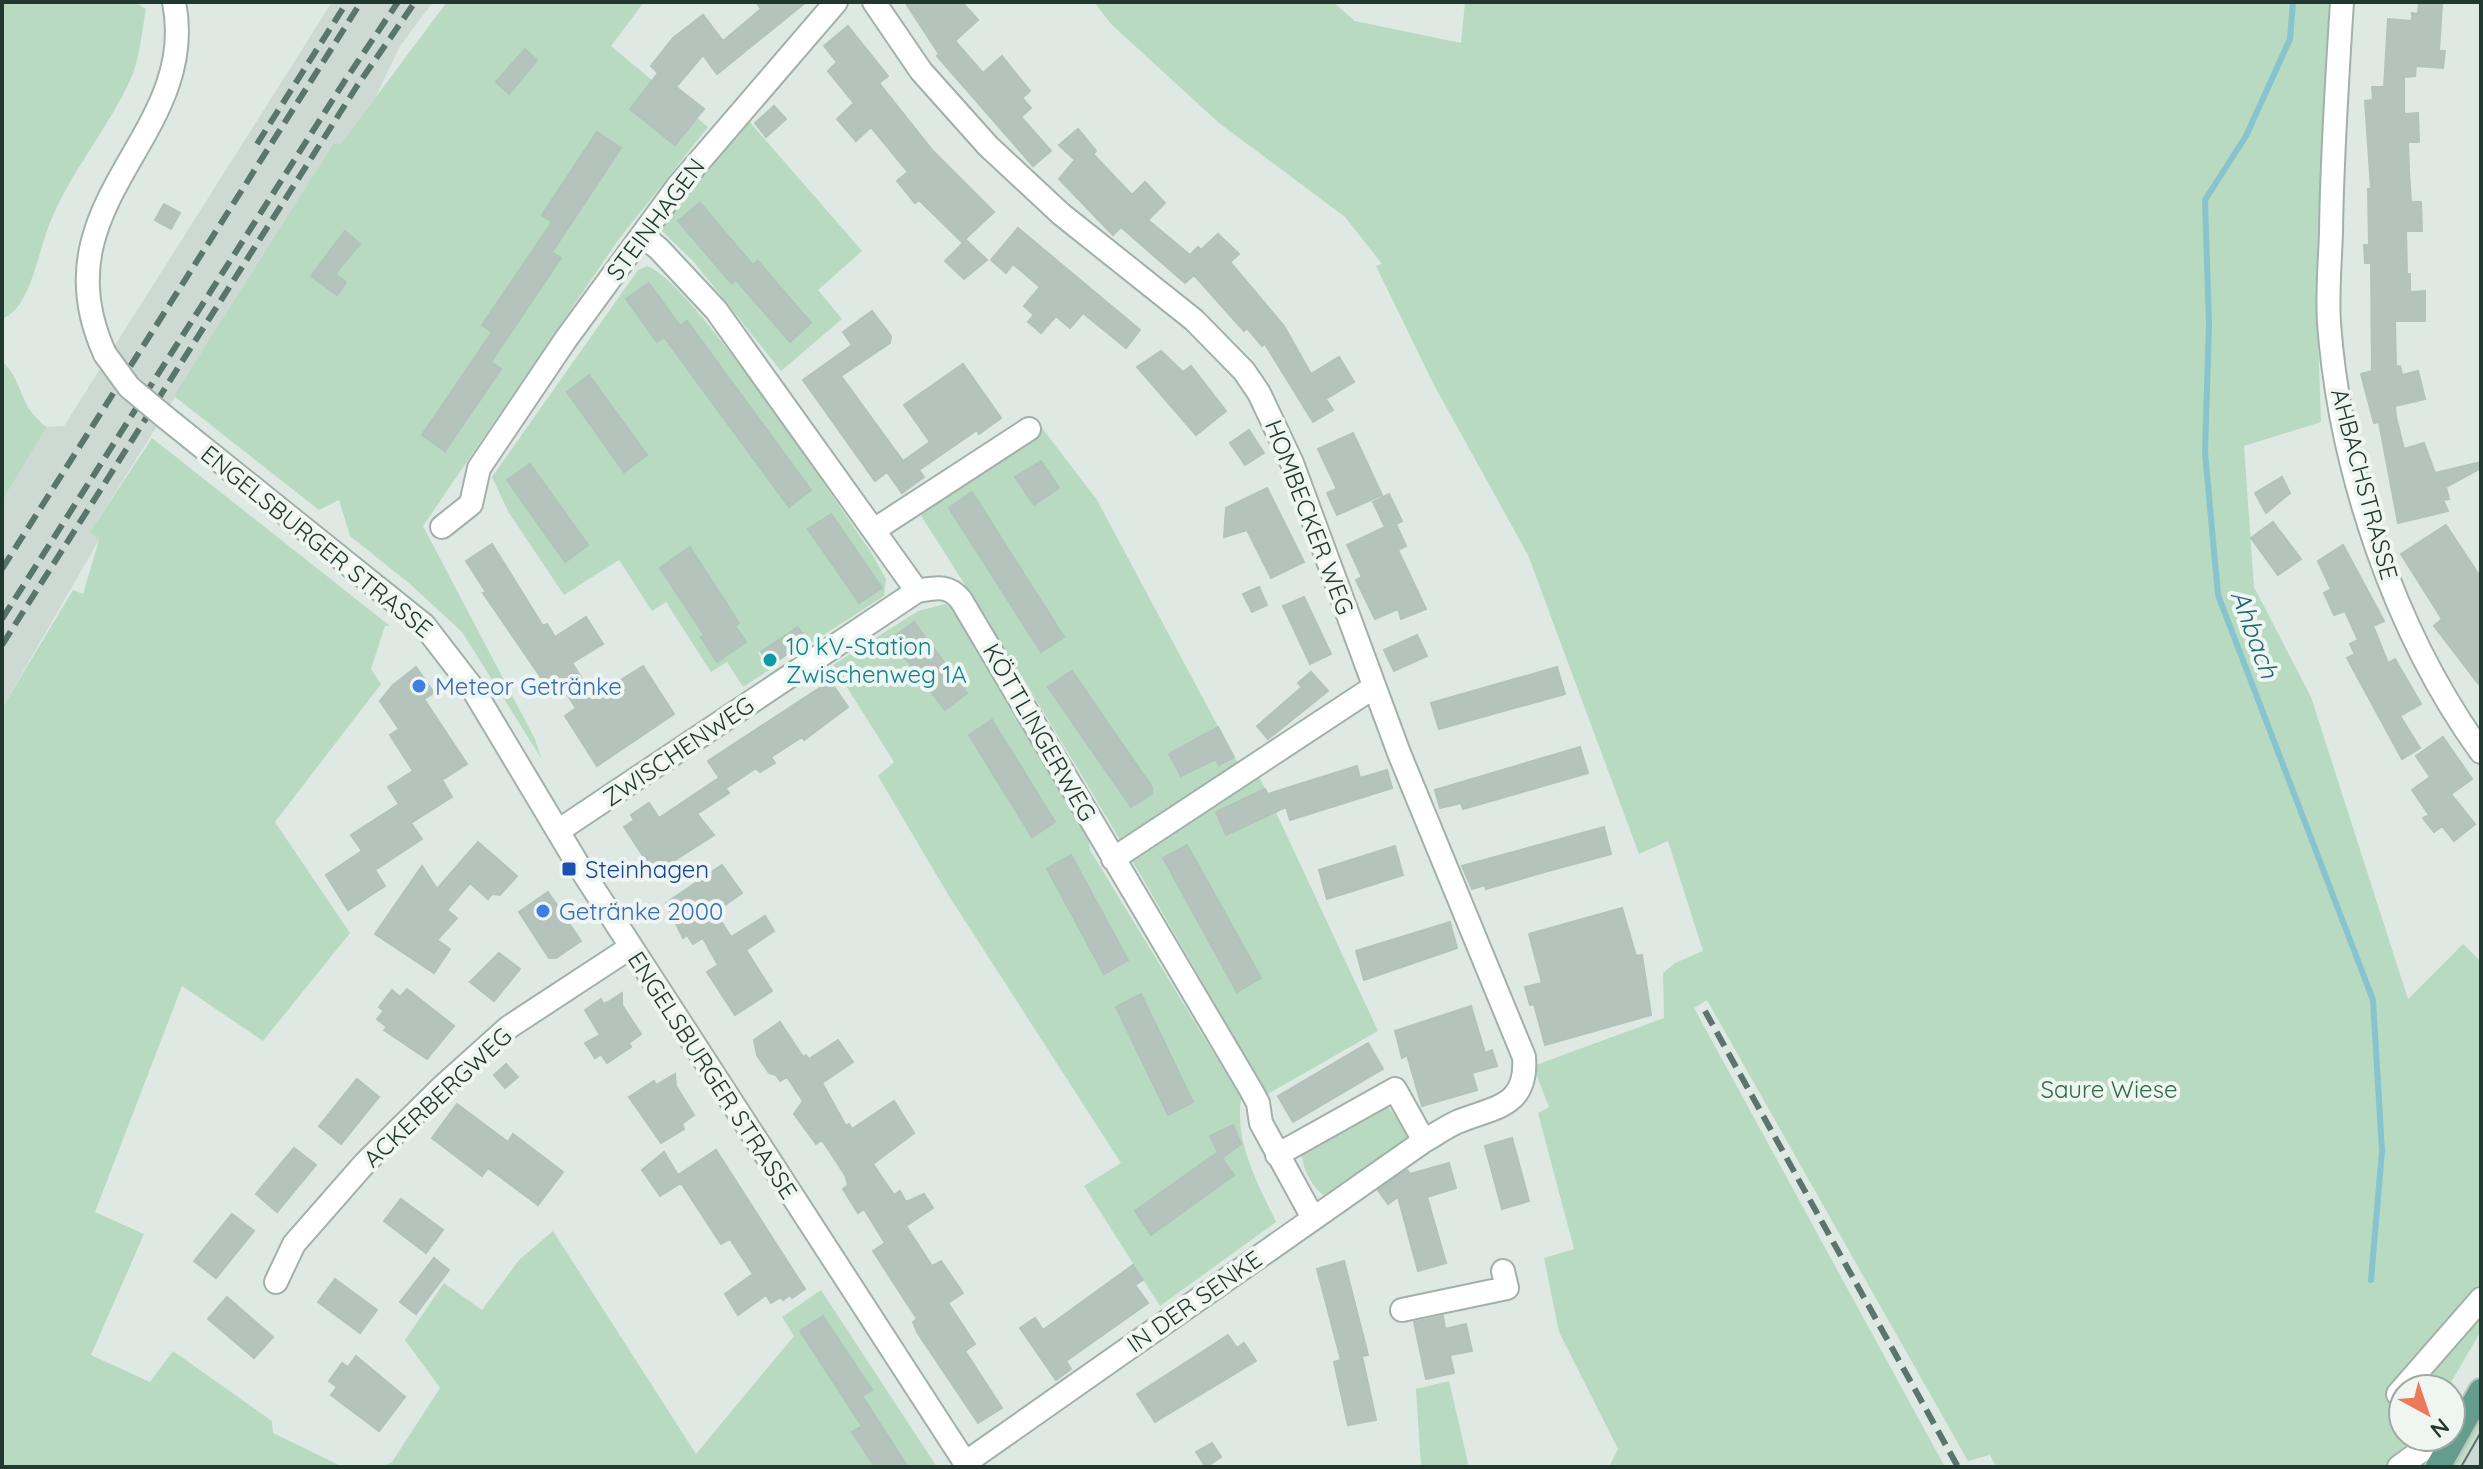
<svg xmlns="http://www.w3.org/2000/svg" width="2483" height="1469" viewBox="0 0 2483 1469" font-family="Quicksand,sans-serif">
<style>
.built{fill:#cdd9d3}
.green{fill:#b8dac0}
.lines{fill:none;stroke-linecap:round;stroke-linejoin:round}
.stream{stroke:#88c4cd;stroke-width:6}
.building{fill:#b4c4bd;stroke:#b1c3bb;stroke-width:2}
.minor-casing{stroke:#a2b0ab;stroke-width:26}
.major-casing{stroke:#bcc3c1;stroke-width:28}
.minor{stroke:#fff;stroke-width:22}
.major{stroke:#659d8d;stroke-width:24}
.tram{stroke:#5b746d;stroke-width:2}
.rail{stroke:#5b746d;stroke-width:6;stroke-dasharray:16 8;stroke-linecap:butt}
.minor-bridge-casing{stroke:#a2b0ab;stroke-width:26;stroke-linecap:butt}
.minor-bridge{stroke:#fff;stroke-width:22}
.culture-dot{fill:#0f9aa8;stroke:#eff6f2;stroke-width:3}
.shop-dot{fill:#3f7fe0;stroke:#eff6f2;stroke-width:3}
.transit-dot{fill:#1a4fb4;stroke:#eff6f2;stroke-width:3}
.labels{text-anchor:middle;dominant-baseline:central;stroke-width:8;stroke-linejoin:round;paint-order:stroke}
.street-label{font-size:24px;fill:#213831;stroke:#eff6f2}
.culture-label{font-size:24px;fill:#0d838f;stroke:#eff6f2;text-anchor:start}
.shop-label{font-size:24px;fill:#366cbe;stroke:#eff6f2;text-anchor:start}
.transit-label{font-size:24px;fill:#164399;stroke:#eff6f2;text-anchor:start}
.park-label{font-size:24px;fill:#2d6d44;stroke:#eff6f2}
.water-label{font-size:26px;font-style:italic;fill:#1e6671;stroke:#eff6f2}
</style>
<rect width="100%" height="100%" fill="#dfe9e4"/>
<path class="built" d="M332,2H433L400,46L375,98L340,146L335,143L91,531L99,540L2,708V501L47,427L64,426Z
M2481,1425L2480,1467H2457Z"/>
<path class="green" d="M2,2H135L146,9C142,30 140,56 132,76C108,131 65,177 46,234C37,258 29,309 2,319Z
M447,2H644L611,46L708,127L619,239L423,526L535,739L541,758L462,632L410,584L350,536L339,500L319,510L174,396L334,143L340,145Z
M1094,2H1333L1355,21L1461,43L1465,2H2329L2316,280L2321,422L2244,446L2254,587L2311,697L2408,999L2463,944L2481,962V1331L2447,1389H2403V1437H2412L2388,1465L1996,1467L1990,1455L1968,1461L1707,1000L1694,1008L1945,1467H1609L1618,1449L1559,1332L1544,1258L1574,1249L1538,1113L1549,1107L1533,1066L1664,1018L1663,973L1675,963L1703,951L1668,841L1639,854L1528,555L1434,385L1376,266L1382,264L1345,217L1219,123L1111,24Z
M748,120L862,251L818,290L842,319L781,371L694,262L662,231L664,222Z
M647,266C693,282 834,500 871,552L886,579L884,596L811,643L798,626L758,653L769,670L743,687L727,662L711,672L666,602L652,611L619,560L564,595L509,513L492,477L638,270Z
M2,361C25,383 18,407 47,427L2,501Z
M1042,428L1097,500L1236,760L1260,778L1378,1031L1266,1095C1155,896 1039,699 916,508Z
M152,438L390,626H385L371,669L381,684L275,822L350,933L263,1041L182,986L95,1212L144,1234L91,1355L150,1382L173,1351L272,1421L273,1433L343,1467H2V708L73,590L83,594L99,540L90,532Z
M945,604L954,609L1086,827L1090,850L1241,1098C1235,1144 1257,1181 1276,1222L1160,1306L1084,1186L1121,1163L949,896L878,776L894,762L833,665L918,611Z
M1387,1105L1411,1138L1329,1199C1313,1191 1300,1166 1302,1149Z
M553,1231L696,1454L794,1336L782,1317L821,1290L937,1467H381L392,1462L440,1388L405,1340L444,1283L482,1310L519,1260Z
M1449,1381L1469,1467H1421L1416,1389Z
M2481,1415V1425L2457,1467H2452Z"/>
<g class="lines">
<path class="stream" d="M2293,2L2290,39L2246,136L2205,200L2209,324L2205,452L2218,595L2373,1000L2382,1151L2371,1280"/>
</g>
<path class="building" d="M756,2H806L717,74L703,55L676,87L704,109L675,145L630,109L658,73L651,66L673,38L703,15L723,41L761,9Z
M905,2H962L978,20L955,41L983,73L1002,56L1013,70L1030,91L1022,98L1031,108L1021,117L1051,151L1033,166L937,56L939,54Z
M2419,3L2442,5L2439,51H2445L2443,68L2416,66L2415,76L2404,77V114L2418,113L2419,142H2408L2409,171L2411,202H2421L2422,231H2406L2407,274H2410V292L2425,291V321H2395L2396,367L2400,366L2402,375L2418,371L2425,399L2395,406L2396,417L2404,449L2424,443L2435,473L2481,462V468L2446,487L2449,499L2443,500L2448,511L2398,523L2379,422L2374,423L2361,374L2372,371L2371,263H2365L2364,245H2369L2368,189H2371L2365,101L2373,100L2372,87H2384L2388,19L2412,21V13L2418,14Z
M848,26L888,76L879,83L933,151L994,212L962,242L919,200L915,203L897,181L908,172L871,127L856,141L837,119L854,103L828,71L837,62L824,46Z
M525,49L537,60L509,94L496,82Z
M774,106L786,119L766,137L755,123Z
M1078,129L1096,151L1093,154L1132,195L1145,182L1165,203L1148,220L1190,255L1198,247L1201,250L1218,234L1239,254L1230,262L1284,326L1311,374L1339,357L1354,382L1326,399L1333,410L1313,422L1265,344L1262,346L1247,328L1244,331L1194,275L1185,283L1121,227L1113,235L1059,179L1075,160L1059,145Z
M597,132L621,148L552,252L561,258L491,362L501,369L445,451L422,435L492,332L482,325L552,222L542,215Z
M700,203L753,265L758,261L811,323L790,342L736,280L732,284L678,221Z
M164,204L180,213L171,229L155,220Z
M1018,228L1140,330L1126,348L1083,313L1070,328L1056,316L1041,333L1028,322L1034,315L1024,306L1040,287L1013,264L1006,273L991,260Z
M345,231L360,244L335,274L346,282L337,295L311,276Z
M966,240L987,260L964,279L945,261Z
M649,283L680,326L687,321L811,490L789,507L664,337L657,342L626,299Z
M872,311L891,336L890,343L841,376L903,461L930,442L904,405L963,364L1001,418L979,434L977,430L919,470L924,477L902,493L887,472L875,481L803,380L852,345L843,332Z
M1161,351L1183,372L1191,366L1226,411L1196,435L1137,367Z
M589,375L647,455L624,472L567,392Z
M1249,430L1264,453L1245,465L1230,443Z
M1353,433L1382,495L1337,515L1327,493L1337,489L1318,449Z
M1041,461L1059,488L1034,505L1015,477Z
M530,464L588,545L565,562L507,480Z
M2282,477L2290,493L2266,513L2255,493Z
M1267,488L1304,562L1271,578L1247,530L1224,537L1226,508Z
M972,492L1064,637L1041,652L949,508Z
M1389,494L1402,521L1396,524L1406,546L1398,550L1426,609L1401,619L1398,609L1375,619L1356,580L1362,577L1347,545L1385,527L1373,502Z
M831,514L882,588L859,603L808,529Z
M2273,522L2301,559L2278,575L2251,538Z
M2446,525L2481,578V687L2434,626L2442,619L2401,554Z
M492,544L543,626L547,624L555,637L586,617L603,644L572,663L594,697L643,666L674,714L597,766L565,716L576,708L559,682L549,689L483,593L486,592L466,561Z
M2343,545L2384,621L2373,626L2388,663L2395,659L2421,704L2400,716L2420,748L2402,759L2347,658L2355,654L2350,644L2358,640L2345,611L2334,615L2324,593L2331,589L2318,561Z
M690,547L739,623L735,626L746,642L717,662L701,637L704,635L660,568Z
M1259,587L1267,605L1252,612L1243,594Z
M1304,597L1331,654L1310,664L1283,606Z
M914,622L967,693L945,710L891,639Z
M798,627L807,640L770,666L761,652Z
M1417,635L1427,656L1394,671L1384,650Z
M416,667L434,693L424,699L467,764L442,780L452,797L411,823L422,839L375,870L385,886L348,910L326,875L362,851L351,835L399,804L388,787L413,771L390,735L399,729L380,701L393,685Z
M1557,667L1565,694L1439,729L1431,703Z
M1072,671L1152,787V794L1131,807L1048,687Z
M1311,672L1328,691L1268,739L1257,726L1302,687L1298,683Z
M830,681L848,707L804,740L802,737L771,757L775,763L760,772L756,768L726,788L708,761Z
M992,720L1055,822L1032,837L969,735Z
M1218,727L1234,757L1219,765L1216,759L1181,776L1169,754Z
M2443,737L2472,779L2451,794L2475,824L2454,841L2442,826L2434,832L2423,818L2429,815L2412,790L2430,777L2416,756Z
M1580,747L1588,773L1463,809L1461,803L1440,808L1435,790Z
M1357,766L1360,778L1387,770L1392,788L1290,820L1286,807L1226,835L1216,812L1265,789L1268,794Z
M719,778L729,793L697,814L714,835L664,867L661,862L651,868L624,827L634,820L631,815L649,803L659,818Z
M1604,827L1611,854L1548,871L1486,889L1485,885L1472,889L1462,866Z
M478,842L517,876L500,895L492,894L488,899L470,883L447,910L457,918L437,940L450,949L434,973L375,934L422,866L437,889Z
M1187,845L1261,978L1237,992L1163,858Z
M1395,846L1403,875L1327,899L1319,870Z
M1071,855L1128,960L1104,974L1047,869Z
M722,865L742,893L715,912L731,937L765,916L774,931L746,950L772,991L735,1015L707,972L718,965L703,938L693,944L687,935L683,938L666,903Z
M548,892L581,941L556,958H549L519,912Z
M1622,908L1636,956L1642,955L1651,1015L1545,1045L1534,1004L1530,1005L1525,987L1542,983L1529,934Z
M1450,922L1457,948L1364,980L1356,951Z
M499,953L520,969L494,1001L470,982Z
M407,989L454,1026L427,1059L384,1030L387,1027L377,1019L384,1011L379,1007L392,990L400,997Z
M622,993V1005L641,1034L629,1043L631,1047L607,1063L601,1054L595,1058L585,1043L600,1035L585,1010L601,999L603,1004L608,1002Z
M1141,994L1193,1102L1168,1115L1116,1007Z
M1471,1006L1485,1053L1492,1050L1497,1066L1472,1073L1477,1090L1422,1106L1407,1055L1402,1058L1395,1031Z
M780,1022L803,1057L806,1055L809,1059L838,1040L853,1062L822,1083L846,1126L849,1124L852,1129L894,1101L914,1133L873,1164L894,1195L900,1191L906,1202L924,1194L933,1208L906,1226L932,1266L941,1261L963,1293L948,1303L975,1344L965,1351L1002,1408L978,1423L917,1332L913,1322L917,1319L873,1251L885,1243L864,1209L858,1213L843,1189L848,1185L845,1175L822,1140L816,1144L794,1114L803,1101L787,1077L780,1081L776,1075L769,1073L757,1055L754,1040Z
M1368,1043L1383,1069L1293,1122L1278,1096Z
M506,1064L518,1077L505,1088L494,1075Z
M675,1074L676,1086L694,1115L682,1124L684,1129L661,1143L629,1097L654,1081L656,1085Z
M357,1079L379,1097L341,1144L319,1126Z
M457,1104L508,1142L513,1134L563,1172L538,1205L488,1168L482,1176L432,1138Z
M1233,1125L1241,1144L1222,1158L1234,1175L1151,1235L1135,1211L1218,1152L1210,1136Z
M1512,1138L1529,1201L1502,1209L1485,1146Z
M294,1148L316,1165L277,1212L256,1194Z
M716,1150L805,1289L792,1298L790,1295L783,1300L781,1297L771,1303L766,1295L738,1315L725,1294L753,1274L730,1239L721,1244L681,1183L660,1196L642,1170L664,1152L678,1175Z
M1449,1163L1456,1188L1427,1197L1446,1263L1418,1271L1398,1197L1388,1204L1378,1190L1407,1170L1410,1174Z
M401,1199L443,1230L426,1253L384,1221Z
M232,1214L254,1231L216,1278L194,1261Z
M434,1258L449,1270L416,1314L400,1302Z
M1344,1261L1368,1355L1362,1356L1376,1420L1348,1425L1334,1362L1341,1360L1317,1269Z
M1133,1265L1143,1280L1135,1285L1148,1303L1066,1361L1071,1369L1056,1380L1020,1328L1035,1318L1043,1330Z
M335,1279L377,1310L360,1333L318,1302Z
M227,1297L273,1337L254,1358L208,1319Z
M823,1316L872,1390L862,1396L908,1467H875L852,1432L862,1426L800,1331Z
M1443,1316L1445,1329L1466,1324L1472,1351L1450,1355L1454,1373L1426,1379L1414,1322Z
M1228,1335L1237,1348L1244,1343L1256,1361L1155,1422L1137,1394Z
M356,1356L405,1397L379,1431L331,1395L337,1387L329,1381L342,1363L348,1367Z
M1212,1443L1221,1457L1206,1467L1196,1452Z"/>
<g class="lines">
<g class="minor-casing">
<path id="minor" d="M874,2L921,71L988,146L1061,214L1194,320L1244,371L1259,393L1292,463L1399,753L1524,1057C1528,1108 1493,1107 1457,1122C1446,1127 1435,1135 1424,1141L965,1463
M2342,2C2337,79 2332,155 2331,232C2330,262 2327,293 2329,323C2340,470 2395,633 2481,752
M642,235L659,249L716,310L917,591C936,588 948,584 961,600L1251,1090L1258,1103L1261,1123L1313,1218
M105,354C35,202 201,137 174,2
M165,417L424,625L471,686L577,863L968,1467
M442,527L471,504L479,468L566,339L678,186L836,2
M874,530L1029,429
M558,831L917,591
M1113,859L1374,687
M1277,1155L1395,1089L1424,1141
M276,1282L294,1244L365,1163L441,1088L509,1027L631,947
M1402,1310L1507,1288L1503,1271
M2398,1394L2481,1299
M2399,1467L2440,1437"/>
</g>
<g class="major-casing">
<path id="major" d="M2438,1467L2481,1391"/>
</g>
<use href="#minor" class="minor"/>
<use href="#major" class="major"/>
<path class="tram" d="M2461,1467L2481,1432"/>
<path class="rail" d="M257,144L347,2
M2,569L361,2
M2,619L346,79L398,2
M2,645L357,86L415,2
M1705,1011L1958,1467"/>
<g class="minor-bridge-casing">
<path id="minor-bridge" d="M105,354L129,387L165,417"/>
</g>
<use href="#minor-bridge" class="minor-bridge"/>
</g>
<circle class="culture-dot" cx="770" cy="660" r="8"/>
<g class="shop-dot">
<circle cx="419" cy="686" r="8"/>
<circle cx="543" cy="911" r="8"/>
</g>
<rect class="transit-dot" x="561" y="861" width="16" height="16" rx="4"/>
<g class="labels">
<g class="street-label">
<text transform="translate(655 219) rotate(-53)">STEINHAGEN</text>
<text transform="translate(2365 484) rotate(75)">AHBACHSTRASSE</text>
<text transform="translate(1310 517) rotate(69)">HOMBECKER WEG</text>
<text transform="translate(317 541) rotate(39)">ENGELSBURGER STRASSE</text>
<text transform="translate(1040 732) rotate(60)">KÖTTLINGERWEG</text>
<text transform="translate(678 751) rotate(-34)">ZWISCHENWEG</text>
<text transform="translate(713 1075) rotate(57)">ENGELSBURGER STRASSE</text>
<text transform="translate(437 1097) rotate(-43)">ACKERBERGWEG</text>
<text transform="translate(1194 1301) rotate(-35)">IN DER SENKE</text>
</g>
<g class="culture-label">
<text x="786" y="646">10 kV-Station<tspan x="786" dy="28">Zwischenweg 1A</tspan></text>
</g>
<g class="shop-label">
<text x="435" y="686">Meteor Getränke</text>
<text x="559" y="911">Getränke 2000</text>
</g>
<g class="transit-label">
<text x="585" y="869">Steinhagen</text>
</g>
<g class="park-label">
<text x="2109" y="1089">Saure Wiese</text>
</g>
<g class="water-label">
<text transform="translate(2255 634) rotate(70)">Ahbach</text>
</g>
</g>
<rect width="2483" height="1469" fill="none" stroke="#213831" stroke-width="8"/>
<g transform="translate(2427 1413) rotate(140)"><circle r="38" fill="#eff6f2" stroke="#9daaa5" stroke-width="2"/>
<path d="M0-6L14 30L0 20L-14 30Z" fill="#ec7a5a"/>
<text y="-12" font-size="22" font-weight="bold" text-anchor="middle" fill="#213831">N</text>
</g>
</svg>
